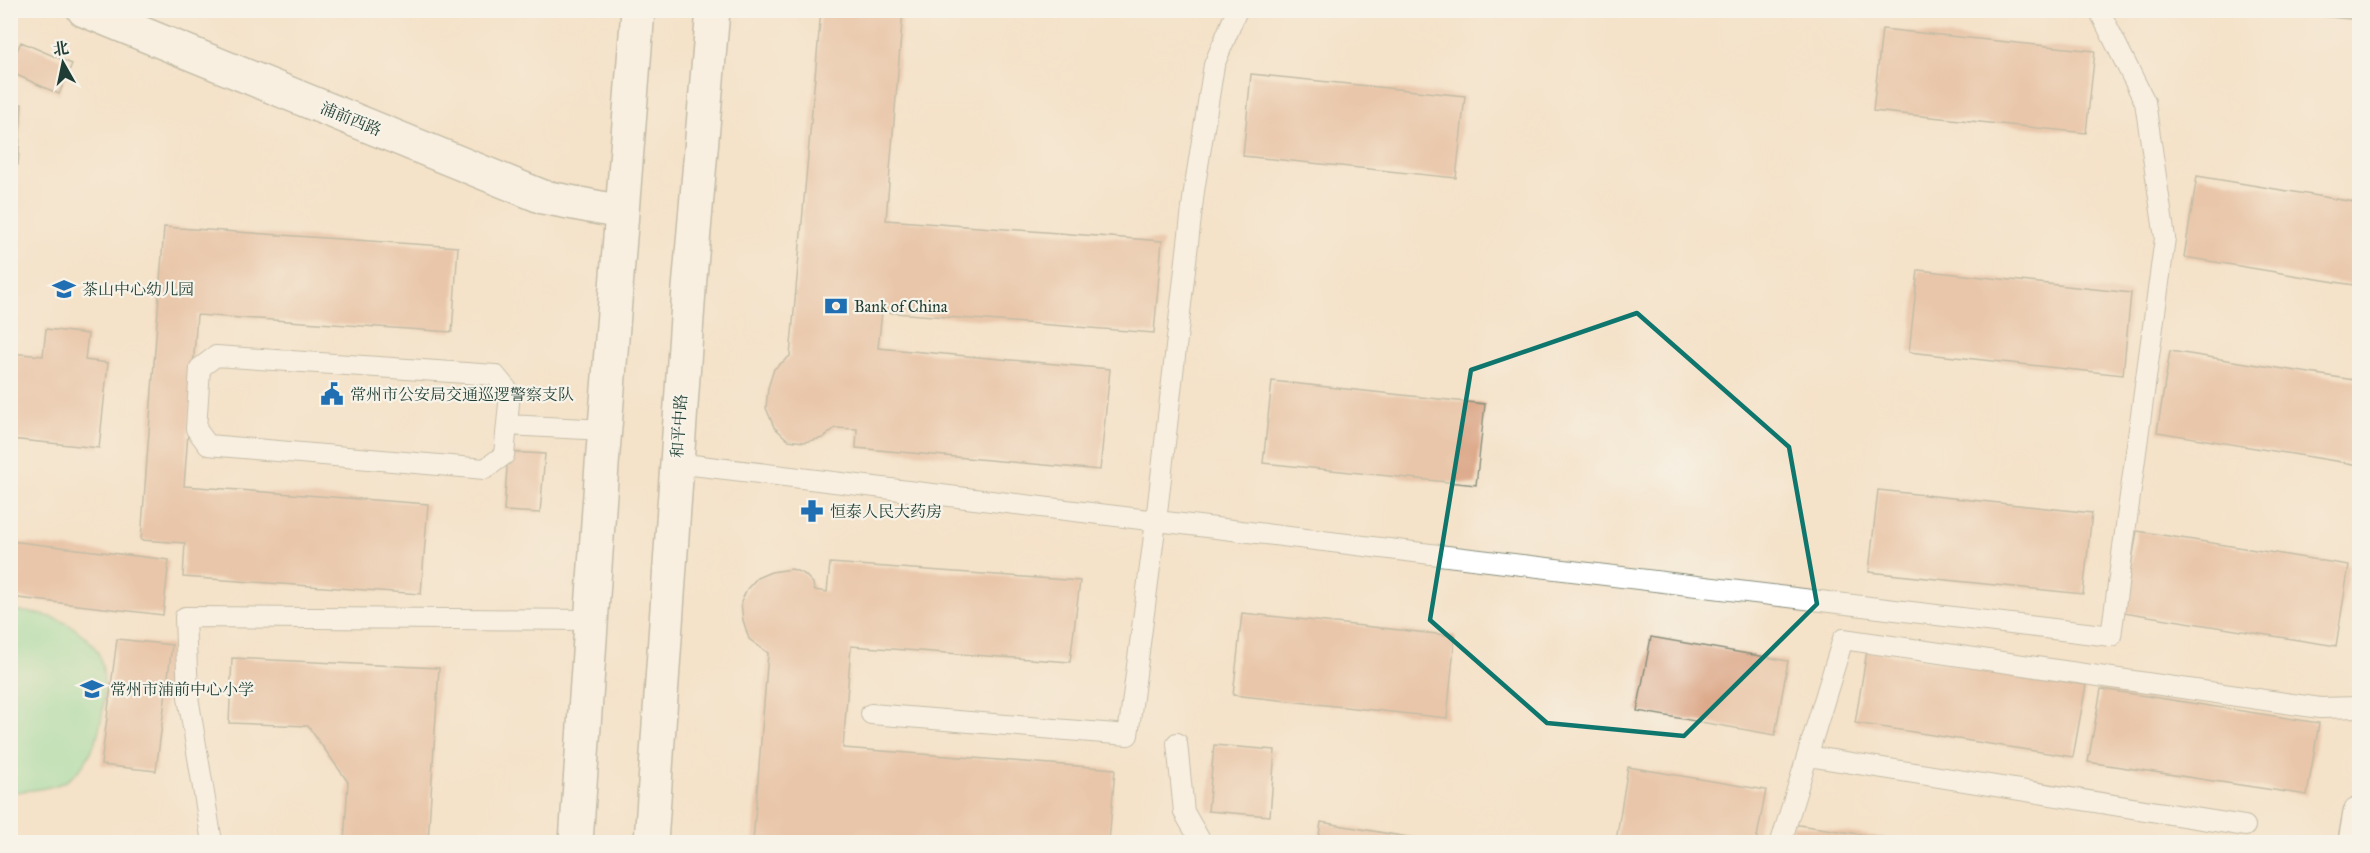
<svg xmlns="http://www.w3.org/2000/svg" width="2370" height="853" viewBox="0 0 2370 853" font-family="'IM FELL Great Primer','Noto Serif SC',serif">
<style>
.green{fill:#89e1a5;stroke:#548f6c;stroke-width:1.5}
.building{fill:#dba585}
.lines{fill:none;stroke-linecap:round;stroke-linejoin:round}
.lane-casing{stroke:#8a907e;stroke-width:22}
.street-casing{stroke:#8a907e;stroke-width:36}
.primary-casing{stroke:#8a907e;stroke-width:36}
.lane{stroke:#fff;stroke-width:20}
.street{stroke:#fff;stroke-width:33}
.primary{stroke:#fff;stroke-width:33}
.marked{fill:none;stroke:#0f766e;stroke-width:4.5;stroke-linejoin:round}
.labels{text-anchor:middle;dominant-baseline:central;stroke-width:4.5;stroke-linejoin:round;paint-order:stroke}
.street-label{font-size:16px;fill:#1f3d34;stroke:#f7f3e8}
.poi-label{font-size:16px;fill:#1f3d34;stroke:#f7f3e8;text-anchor:start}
</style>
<rect width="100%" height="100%" fill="#f7f3e8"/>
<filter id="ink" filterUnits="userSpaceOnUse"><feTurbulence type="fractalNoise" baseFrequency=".0167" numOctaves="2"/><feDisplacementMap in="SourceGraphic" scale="12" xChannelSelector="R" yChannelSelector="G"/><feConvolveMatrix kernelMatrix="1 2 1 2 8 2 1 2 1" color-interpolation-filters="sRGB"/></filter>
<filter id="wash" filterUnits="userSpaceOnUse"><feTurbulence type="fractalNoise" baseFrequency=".008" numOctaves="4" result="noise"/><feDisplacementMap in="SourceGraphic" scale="24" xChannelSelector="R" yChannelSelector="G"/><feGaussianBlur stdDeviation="1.35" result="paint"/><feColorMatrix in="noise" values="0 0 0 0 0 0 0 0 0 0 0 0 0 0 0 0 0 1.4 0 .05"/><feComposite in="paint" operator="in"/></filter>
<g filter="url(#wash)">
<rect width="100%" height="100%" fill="#f4e2c9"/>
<path class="green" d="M11,610C37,613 63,616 83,635C89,640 97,649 100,657C111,692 101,763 64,782C49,789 31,790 14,792L10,791Z"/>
<g id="blocks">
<path class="building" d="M821,10H903L886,220L1162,241L1154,333L882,312L878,348L1110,369L1100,470L856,448L857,429L835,428L823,438L804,442L788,440L774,427L766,408L768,388L774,369L790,356Z
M2280,10H2360V20L2279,12Z
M1882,29L2095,51L2086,133L1873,111Z
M21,42L72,64L59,94L10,72V67Z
M1251,74L1465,96L1456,178L1243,156Z
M10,103L22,104L18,165H10Z
M2197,176L2360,203V286L2184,257Z
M164,227L458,247L452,332L197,315L184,486L428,504L421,594L183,577L185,543L141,540Z
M1918,270L2131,293L2123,375L1909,352Z
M46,329L88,334L85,360L108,363L99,448L10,439V353L43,356Z
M2170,351L2360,381V465L2157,432Z
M1272,381L1485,404L1476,485L1263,463Z
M508,452L545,454L540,513L504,511Z
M1878,490L2092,513L2083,594L1869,572Z
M2137,531L2349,565L2336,646L2123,612Z
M10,541L169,560L163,615L10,597Z
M830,563L1080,581L1070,662L851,646L843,748L1115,769L1109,842H872L839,840V842H753L768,653L749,639L743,620L741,602L747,589L757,578L771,572L792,569L804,574L813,583L814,590L827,592Z
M1242,613L1455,636L1447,718L1233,695Z
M1651,637L1788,661L1775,735L1637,711Z
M117,639L172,645L156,771L101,765Z
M1867,651L2086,685L2073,757L1855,723Z
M232,658L439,668L428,842H344L348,782L308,726L229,723Z
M2101,689L2319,723L2307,795L2088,762Z
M1214,745L1275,750L1270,816L1208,811Z
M1628,767L1766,790L1756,842H1627L1616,841Z
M1321,822L1430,841V842H1318Z
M1792,824L1906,841V842H1789Z"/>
</g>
</g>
<g filter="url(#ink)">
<use href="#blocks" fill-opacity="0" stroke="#8a907e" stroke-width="1.5"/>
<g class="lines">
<g class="lane-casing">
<path id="lane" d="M216,356L495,375L510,393L504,455L485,469L208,445L196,429L200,368Z
M507,425L605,430
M676,463L2111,636L2165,238L2145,102L2099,10
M871,714L1128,735L1156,521L1194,191L1214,65L1237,10
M1177,743L1184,812L1201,842
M1808,756L2245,826
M212,842L188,697L185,617L591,620
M1781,842L1843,639L2320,708L2360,707"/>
</g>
<g class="street-casing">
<path id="street" d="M84,10L543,197L621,212
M2355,842L2360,813"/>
</g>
<g class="primary-casing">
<path id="primary" d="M576,842L602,465L638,10
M651,842L689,289L713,10"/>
</g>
<use href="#lane" class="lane"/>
<use href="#street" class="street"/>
<use href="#primary" class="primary"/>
</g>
</g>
<path d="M0 0H2370V853H0ZM1637,313L1789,447L1817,604L1684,736L1547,723L1430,620L1471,370Z" fill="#f4e2c9" fill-opacity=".55" fill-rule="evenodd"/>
<path class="marked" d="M1637,313L1789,447L1817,604L1684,736L1547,723L1430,620L1471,370Z"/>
<defs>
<g id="school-bare" transform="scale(1.8)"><path d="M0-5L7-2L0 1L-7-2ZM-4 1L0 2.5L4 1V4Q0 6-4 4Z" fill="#1f6fb2" stroke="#f7f3e8" stroke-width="2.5" paint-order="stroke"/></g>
<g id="bank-bare" transform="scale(1.8)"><path d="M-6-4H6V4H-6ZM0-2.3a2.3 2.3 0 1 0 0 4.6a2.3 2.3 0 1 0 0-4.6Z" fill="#1f6fb2" stroke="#f7f3e8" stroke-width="2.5" paint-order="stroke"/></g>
<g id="civic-bare" transform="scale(1.8)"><path d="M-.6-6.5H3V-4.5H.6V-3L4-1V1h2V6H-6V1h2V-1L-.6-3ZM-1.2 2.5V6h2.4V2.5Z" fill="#1f6fb2" stroke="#f7f3e8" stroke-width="2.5" paint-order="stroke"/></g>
<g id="pharmacy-bare" transform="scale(1.8)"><path d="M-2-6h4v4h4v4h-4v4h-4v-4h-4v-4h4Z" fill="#1f6fb2" stroke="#f7f3e8" stroke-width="2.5" paint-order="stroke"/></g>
</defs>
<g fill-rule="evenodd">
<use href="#school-bare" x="64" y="289"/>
<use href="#bank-bare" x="836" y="306"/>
<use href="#civic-bare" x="332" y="394"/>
<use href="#pharmacy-bare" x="812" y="511"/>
<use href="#school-bare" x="92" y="689"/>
</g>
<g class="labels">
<g class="street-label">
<text transform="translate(351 119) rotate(22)">浦前西路</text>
<text transform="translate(679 426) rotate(-86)">和平中路</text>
</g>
<g class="poi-label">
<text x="82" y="289">茶山中心幼儿园</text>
<text x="854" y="306">Bank of China</text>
<text x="350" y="394">常州市公安局交通巡逻警察支队</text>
<text x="830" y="511">恒泰人民大药房</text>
<text x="110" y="689">常州市浦前中心小学</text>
</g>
</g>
<rect width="2370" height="853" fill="none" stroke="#f7f3e8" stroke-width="36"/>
<g transform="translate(63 63) rotate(351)" stroke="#f7f3e8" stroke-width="4.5" paint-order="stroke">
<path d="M0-4.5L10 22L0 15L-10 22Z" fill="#1f3d34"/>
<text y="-9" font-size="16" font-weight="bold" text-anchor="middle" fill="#1f3d34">北</text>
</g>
</svg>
